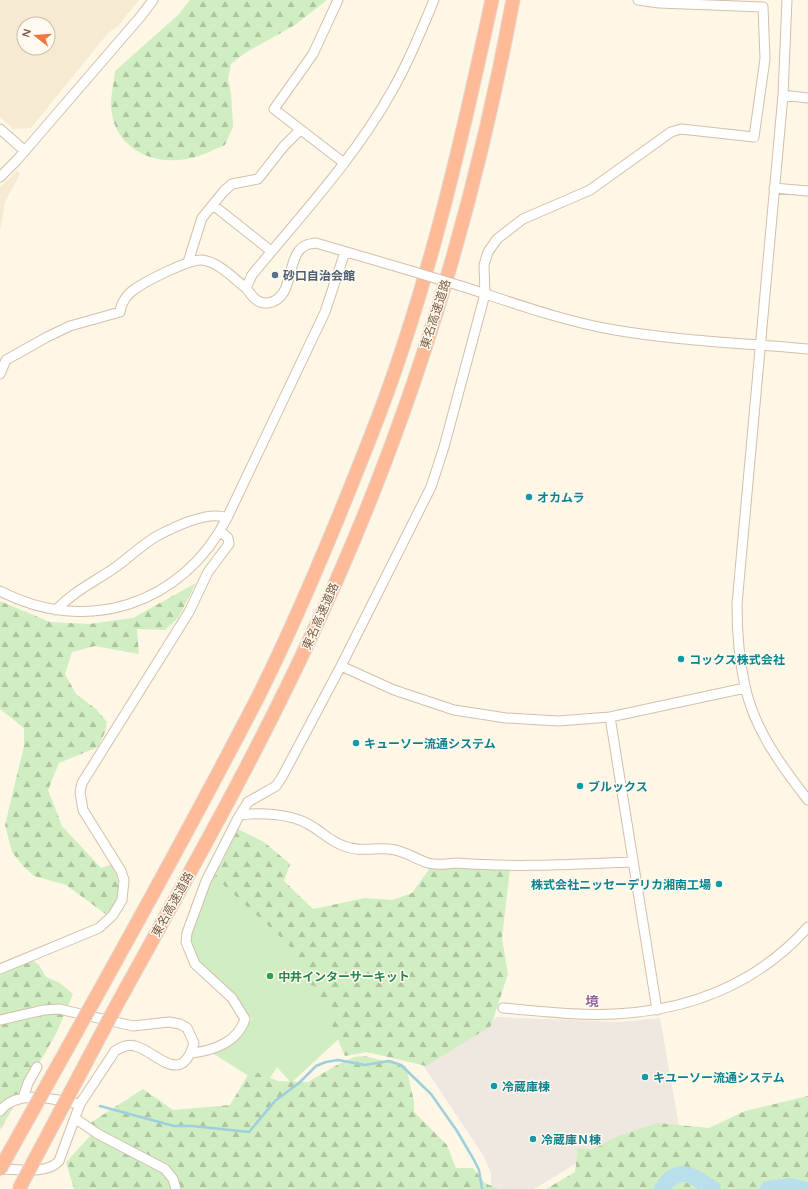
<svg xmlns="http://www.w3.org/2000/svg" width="808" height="1189" viewBox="0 0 808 1189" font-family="Quicksand,'Noto Sans JP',sans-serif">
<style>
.residential{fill:#f7ead3;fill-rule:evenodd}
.industrial{fill:#efe8e0}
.grass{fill:#d0eec2}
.forest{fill:url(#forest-firs)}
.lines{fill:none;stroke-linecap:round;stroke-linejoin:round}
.stream{stroke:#9dcfde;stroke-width:2.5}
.river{stroke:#b8dfeb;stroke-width:16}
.minor-casing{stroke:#d3bfaa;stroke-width:11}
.highway-casing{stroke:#e0d8d3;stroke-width:15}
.minor{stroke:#fff;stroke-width:9}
.highway{stroke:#ffba97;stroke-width:13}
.minor-bridge-casing{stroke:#d3bfaa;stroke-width:11;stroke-linecap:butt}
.highway-bridge-casing{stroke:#e0d8d3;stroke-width:15;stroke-linecap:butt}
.minor-bridge{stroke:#fff;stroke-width:9}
.highway-bridge{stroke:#ffba97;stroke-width:13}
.service-dot{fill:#5c6f8a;stroke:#fffaef;stroke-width:1.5}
.culture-dot{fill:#0f9aa8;stroke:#fffaef;stroke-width:1.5}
.leisure-dot{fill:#2e9e5b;stroke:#fffaef;stroke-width:1.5}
.labels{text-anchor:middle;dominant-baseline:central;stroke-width:3;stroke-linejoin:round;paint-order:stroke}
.service-label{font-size:12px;font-weight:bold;fill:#4e5e75;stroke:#fffaef;text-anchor:start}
.street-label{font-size:12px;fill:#7c5e47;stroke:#fffaef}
.culture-label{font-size:12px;font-weight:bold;fill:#0d838f;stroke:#fffaef;text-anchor:start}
.leisure-label{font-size:12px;font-weight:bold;fill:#27864d;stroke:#fffaef;text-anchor:start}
.neighbourhood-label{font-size:13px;font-weight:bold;fill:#90629f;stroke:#fffaef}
</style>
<defs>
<pattern id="forest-firs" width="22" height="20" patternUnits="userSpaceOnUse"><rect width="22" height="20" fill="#d0eec2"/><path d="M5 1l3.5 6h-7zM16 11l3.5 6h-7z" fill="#aec49f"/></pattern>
</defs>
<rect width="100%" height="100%" fill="#fff7e6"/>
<path class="residential" d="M0,0H139L118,26L108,33L31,128L13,129L0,117ZM24,24H48V48H24Z
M17,171L20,174L5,202L0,231V187Z"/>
<path class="industrial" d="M497,1017L620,1022L660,1018L681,1137L587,1157L534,1189H491V1173L483,1155L423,1065Z"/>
<path class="grass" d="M218,865L279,907L344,1034L291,1083L277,1067L265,1086L212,1053L241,1034L252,1019L221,981L199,961L194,953L190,939L208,884Z"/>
<path class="forest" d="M190,0H327L295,25L245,53L231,64L228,79L231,93L233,127L225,145C213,150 200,157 187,159C150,166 112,146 111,105C111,94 114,82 115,71L178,15Z
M196,583L178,618L165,630L137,629L139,654L95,646L72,652L65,674L76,694L96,709L107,722L105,732L98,747L59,763L48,790L62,826L101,868L113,864C121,887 122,895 107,915L66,885L34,876L23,866L12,852L5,825L24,746V728L0,709V601L50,622L89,624L133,618Z
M238,829L264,842L290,864L284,881L313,909L365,898L392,900L412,893L432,865L510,869L502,938L508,974L491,1026L426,1066L367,1052L345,1056L323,1004L318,1000L315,986L310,985L307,968L286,942L215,877Z
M29,958L39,965L46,977L60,983L73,994L56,1034L0,1130V975L11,965Z
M364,1056L406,1066L414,1102V1112L447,1145L456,1168H473L485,1183L498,1189H74L66,1162L90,1136V1123L143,1089L173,1110L230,1105L251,1070L278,1081L308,1082L337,1065L354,1057Z
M808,1096V1189H546L575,1172L578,1148L592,1149L618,1136L658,1123L709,1128L745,1111Z"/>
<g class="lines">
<path class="stream" d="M100,1106L174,1126H192L249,1132L275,1101L299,1083L316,1066L326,1062L338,1060L365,1065L389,1061L401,1065L431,1094L457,1131L474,1160L479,1170L482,1189"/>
<path class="river" d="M662,1189C678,1163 693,1176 713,1189
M768,1189L790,1186L803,1189"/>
<g class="minor-casing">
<path id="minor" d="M338,0L313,54L274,109L344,163
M787,0L783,95L737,604C737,632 739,659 745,686C754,729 782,767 808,800
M783,95L808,98
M0,129L25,151
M0,177L17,160L141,16L153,0
M774,188L808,191
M213,205L271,251
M188,262L202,218L224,191L232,184L258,179L284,146L300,130
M408,270L316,243C308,244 303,245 298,252C287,268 292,299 268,303C257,304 252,296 246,288L252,275C301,215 354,159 392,91C409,62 421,31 434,0
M461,286C511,302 562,321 615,330C679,341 744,343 808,349
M0,374L6,360L47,337L70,326L120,312C121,303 127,294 135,289C146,281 189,259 202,260C219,262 234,279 246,288
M0,591C86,636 183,605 227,518L325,312L345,252
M56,610C73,592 92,583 113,569C128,559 141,545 157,536C174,527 209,510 227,518
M341,666L394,690L454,710L506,718L558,721L610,717L745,688
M610,717L657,1010
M240,815C259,812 291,814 308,824C320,830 331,842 344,846C358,852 374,848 389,849C404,850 415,859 428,863C439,866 448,863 458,863C517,868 575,864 633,862
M0,969L99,928L113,915L122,900L124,880L121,871L83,810L80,792L82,783L189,612L208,572L229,544L228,538L220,531
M503,1008C540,1011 578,1016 615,1014C690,1010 757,984 808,927
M0,1020L44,1010L59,1009L133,1026L169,1022L180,1024L187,1028L194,1043C181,1088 156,1051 135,1046C128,1044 121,1047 115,1051L80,1104L59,1161C46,1175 18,1169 0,1169
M191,1053C213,1051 238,1042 245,1019L232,998L195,964L186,942L187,933L206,881L238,818L248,802L276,786L282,777L341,666L431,487L444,447L485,294L484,265L488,252L497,239L523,219L590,190L671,132L681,129L754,137L765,59L763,7L659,3L638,0
M23,1098L28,1083L37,1067
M0,1111C18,1088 55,1100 80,1104
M76,1119L98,1134L165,1169L173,1179L176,1189"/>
</g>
<g class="highway-casing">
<path id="highway" d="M96,997C151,898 206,798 258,697C300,613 336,525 370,438C426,297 460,148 492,0
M115,1008C181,888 249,769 307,645C404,441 472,222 513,0"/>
</g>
<use href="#minor" class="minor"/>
<use href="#highway" class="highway"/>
<g class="minor-bridge-casing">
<path id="minor-bridge" d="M408,270L461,286"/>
</g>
<g class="highway-bridge-casing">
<path id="highway-bridge" d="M0,1169L96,997
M19,1189L115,1008"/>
</g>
<use href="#minor-bridge" class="minor-bridge"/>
<use href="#highway-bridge" class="highway-bridge"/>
</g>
<circle class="service-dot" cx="275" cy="275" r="4"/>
<g class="culture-dot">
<circle cx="529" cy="497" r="4"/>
<circle cx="681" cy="659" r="4"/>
<circle cx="356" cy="743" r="4"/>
<circle cx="580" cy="786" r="4"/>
<circle cx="719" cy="884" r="4"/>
<circle cx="645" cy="1077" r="4"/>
<circle cx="494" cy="1086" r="4"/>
<circle cx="533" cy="1139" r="4"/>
</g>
<circle class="leisure-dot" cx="270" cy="976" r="4"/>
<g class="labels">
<g class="service-label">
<text x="283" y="275">砂口自治会館</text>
</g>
<g class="street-label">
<text transform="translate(435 314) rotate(-72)">東名高速道路</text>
<text transform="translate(320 616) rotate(-66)">東名高速道路</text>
<text transform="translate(172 904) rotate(-61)">東名高速道路</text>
</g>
<g class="culture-label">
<text x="537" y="497">オカムラ</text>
<text x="689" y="659">コックス株式会社</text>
<text x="364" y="743">キューソー流通システム</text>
<text x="588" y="786">ブルックス</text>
<text x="711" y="884" text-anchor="end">株式会社ニッセーデリカ湘南工場</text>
<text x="653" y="1077">キユーソー流通システム</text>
<text x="502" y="1086">冷蔵庫棟</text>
<text x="541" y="1139">冷蔵庫Ｎ棟</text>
</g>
<g class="leisure-label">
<text x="278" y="976">中井インターサーキット</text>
</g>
<g class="neighbourhood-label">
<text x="592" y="1001">境</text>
</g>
</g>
<g transform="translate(36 36) rotate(287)"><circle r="19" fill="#fffaef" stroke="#cbbcac"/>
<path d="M0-3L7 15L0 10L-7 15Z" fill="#f5763e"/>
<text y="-6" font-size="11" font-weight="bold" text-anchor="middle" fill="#7c5e47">N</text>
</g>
</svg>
